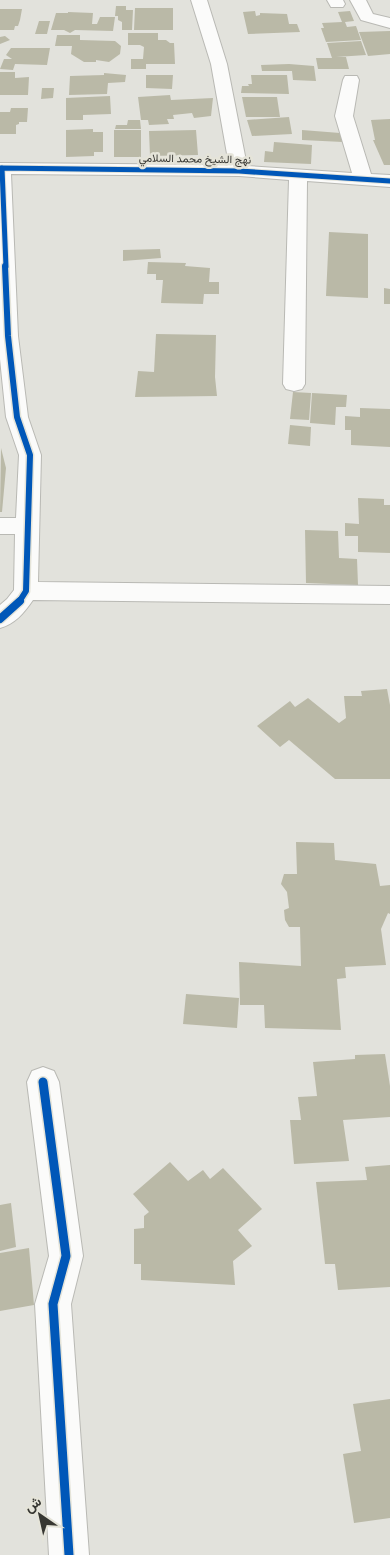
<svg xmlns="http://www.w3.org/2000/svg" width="390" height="1555" viewBox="0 0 390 1555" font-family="'Nunito Sans',Vazirmatn,sans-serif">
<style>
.building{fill:#bab9a7}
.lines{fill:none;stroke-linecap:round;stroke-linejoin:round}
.minor-casing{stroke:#b9b9b4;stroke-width:2}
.minor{fill:#fbfbfa;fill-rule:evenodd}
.cycleway-far3-casing{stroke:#e5e4d9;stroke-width:7}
.cycleway-far2-casing{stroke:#e5e4d9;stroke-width:9}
.cycleway-far1-casing{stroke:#e5e4d9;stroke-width:11}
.cycleway-casing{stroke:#e5e4d9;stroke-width:12}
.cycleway-far3{stroke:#0057b8;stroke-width:5}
.cycleway-far2{stroke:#0057b8;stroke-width:6}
.cycleway-far1{stroke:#0057b8;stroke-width:8}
.cycleway{stroke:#0057b8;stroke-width:9}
.labels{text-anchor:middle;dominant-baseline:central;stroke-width:5;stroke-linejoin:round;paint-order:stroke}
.far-street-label{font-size:11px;fill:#373732;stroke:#e5e4d9}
</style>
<rect width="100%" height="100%" fill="#e2e2dc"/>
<path class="building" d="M116,6H126V10H133L132,30H122V22L118,20V16H115Z
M135,8H173V30H134Z
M0,9H22L20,20L18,26H15L14,30H0Z
M255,11L256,16L260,15V13L287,14L289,24H297L300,32L248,34L243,12Z
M350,11L354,21L345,22L347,27L356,26L361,40L326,42L321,28H324L322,23L342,22L338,12Z
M68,12L93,13L92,24H97L100,17H115L113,31L75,30L70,33L64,30H51L56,13H68Z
M39,21H50L47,34H35Z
M390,31V54L368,56L359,32Z
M128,33H158V40H166L170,43H174L175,64H146V69H131V59H143L144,47L140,45H128Z
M57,35H80V40L115,41L121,46L120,54L109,62L96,60V62H84L71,54L72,46H55Z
M5,36L10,40L0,44V37Z
M361,41L366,55L336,57H346L349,69H318L316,58H332L327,43Z
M11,48H50L47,65L15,64L13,70L0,69L4,59H12L6,55Z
M289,64L314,66L316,81L293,80L292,71H262L261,65Z
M0,72H15V78L29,77L28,95H0Z
M104,73L126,75L125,82L108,83L107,94L69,95L70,76L104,75Z
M146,75H173L172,89L146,88Z
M251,75H287L289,94L241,93L242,86H249L248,84H252Z
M42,88H54L53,98L41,99Z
M170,95L171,100L213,98L211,116L194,118L192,113L173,115L174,119H167L169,124L149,125L148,120H141L138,97Z
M110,96L111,114L83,115V120H66V98Z
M242,97H277L280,117H246Z
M11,108H28L27,122H19V124L16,125V134H0V112H10Z
M289,117L292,134L252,136L247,120Z
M390,119V165H384L373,140H375L371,120Z
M128,120H140L141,129H115L116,125H127Z
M93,129V132H103V152H94V156L66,157V130Z
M114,130H141V157H114Z
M196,130L198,155L150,156L149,131Z
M302,130L340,133L343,142L302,140Z
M274,142L312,145L311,164L264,162L265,151L273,152Z
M329,232L368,234V298L326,296Z
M160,249L161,258L123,261V250Z
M148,262L186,263L185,266L210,268L209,282H219V294H204L203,304L161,303L163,280H156V274H147Z
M384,288L390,289V304H384Z
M156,334L216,335L215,377L217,396L135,397L138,371L154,372Z
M293,392L311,393L309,420L290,419Z
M312,393L347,395L346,407H336L335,425L310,423Z
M360,408L390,409V447L351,445V430H345V416L360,417Z
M290,425L311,427L310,446L288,444Z
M1,448L6,468L2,512H0Z
M358,498L384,499V505H390V553L358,552V536H345V523L359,524Z
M305,530L338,531L339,558L357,559L358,585L306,583Z
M387,689L390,705V779H335L289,740L280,747L257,726L290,701L295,707L308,698L339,723L346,718L344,696H362L361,691Z
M296,842L334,843L335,860L376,864L380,886L390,885V914L388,913L381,929L386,965L345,967L346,978L337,979L341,1030L265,1028L264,1005H240L239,962L301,966L300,927H289L285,920L284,910L289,908L287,892L281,884L284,874H297Z
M186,994L239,998L237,1028L183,1024Z
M385,1054L390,1086V1117L343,1120L349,1161L294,1164L290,1120H301L298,1097L317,1096L313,1062L355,1059V1055Z
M170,1162L188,1181L203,1170L210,1179L223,1168L262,1209L238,1230L252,1246L233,1261L235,1285L141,1280V1264H134V1229L144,1228V1216L149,1212L133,1194Z
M390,1165V1287L338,1290L335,1264H325L316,1182L367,1180L365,1167Z
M11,1203L16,1247L0,1251V1205Z
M29,1248L34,1305L0,1311V1253Z
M390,1399V1518L354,1523L343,1454L361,1451L353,1404Z"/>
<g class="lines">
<g class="minor-casing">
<path id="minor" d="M191,0H207L227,64L247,166L352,173L335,116L343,80L345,76H357L359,80L353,116L371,174L390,175V187L307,181L305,384L302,389L294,391L286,389L283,384L289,180L239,176L11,174L18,336L28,417L41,455L38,582L390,586V604L33,600C24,613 15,624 0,628V605L7,599L14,590L15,534H0V518H16L19,455L6,417L0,359V163L229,165L211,64Z
M327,0H343L345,4L343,7H331Z
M350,0H366L373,14L390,18V28L361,20Z
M43,1067L54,1071L59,1082L83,1256L71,1304L89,1555H49L35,1304L49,1256L27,1082L32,1071Z"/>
</g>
<use href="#minor" class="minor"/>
<g class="cycleway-far3-casing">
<path id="cycleway-far3" d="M0,168L239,171L390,181
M2,168L6,267"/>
</g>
<g class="cycleway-far2-casing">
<path id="cycleway-far2" d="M5,266L8,336L17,417L30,455L26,591L19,602"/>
</g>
<g class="cycleway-far1-casing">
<path id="cycleway-far1" d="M0,619L20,601"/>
</g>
<g class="cycleway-casing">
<path id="cycleway" d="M43,1082L66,1256L53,1304L69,1555"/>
</g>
<use href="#cycleway-far3" class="cycleway-far3"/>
<use href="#cycleway-far2" class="cycleway-far2"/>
<use href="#cycleway-far1" class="cycleway-far1"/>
<use href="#cycleway" class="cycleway"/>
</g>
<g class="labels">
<g class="far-street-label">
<text transform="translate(195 159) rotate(1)">نهج الشيخ محمد السلامي</text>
</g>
</g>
<g transform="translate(40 1515) rotate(326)" stroke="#e5e4d9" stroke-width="4" paint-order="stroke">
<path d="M0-4L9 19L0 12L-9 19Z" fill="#373732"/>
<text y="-8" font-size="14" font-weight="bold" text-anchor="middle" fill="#373732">ش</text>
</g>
</svg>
